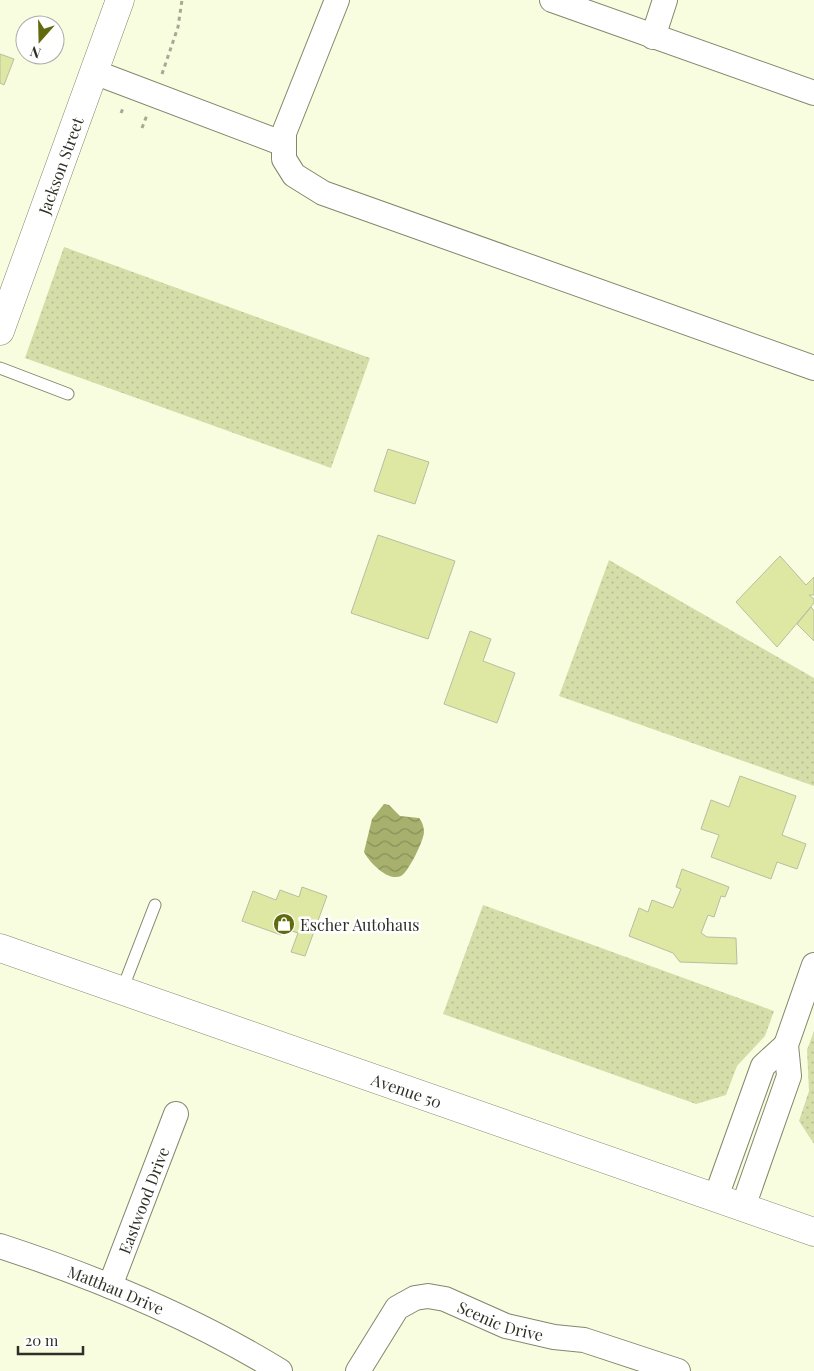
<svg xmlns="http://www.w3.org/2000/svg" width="814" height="1371" viewBox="0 0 814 1371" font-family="'Playfair Display',serif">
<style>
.green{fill:url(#green-dots)}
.water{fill:url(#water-waves)}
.building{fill:#dee8a2;stroke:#b9bda2}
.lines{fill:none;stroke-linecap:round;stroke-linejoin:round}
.service-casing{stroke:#83876d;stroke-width:13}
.minor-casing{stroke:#83876d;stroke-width:26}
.secondary-casing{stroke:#83876d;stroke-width:29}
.path{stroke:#a6aa94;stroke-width:3;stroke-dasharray:4 4;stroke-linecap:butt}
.service{stroke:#fff;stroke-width:11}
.minor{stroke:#fff;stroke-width:24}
.secondary{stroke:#fff;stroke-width:28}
.labels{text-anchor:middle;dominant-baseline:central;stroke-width:5;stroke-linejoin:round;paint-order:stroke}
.street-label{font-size:16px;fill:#2e3025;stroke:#fff}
.poi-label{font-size:16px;fill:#2e3025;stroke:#fff;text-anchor:start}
</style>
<defs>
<pattern id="green-dots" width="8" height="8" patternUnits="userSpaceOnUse" patternTransform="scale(1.25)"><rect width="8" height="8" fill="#d5dda9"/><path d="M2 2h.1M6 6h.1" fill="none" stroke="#b7be91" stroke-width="1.8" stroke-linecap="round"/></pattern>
<pattern id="water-waves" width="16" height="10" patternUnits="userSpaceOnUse" patternTransform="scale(1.25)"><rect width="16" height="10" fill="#a7b06d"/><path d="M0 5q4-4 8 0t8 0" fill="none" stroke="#889059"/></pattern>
</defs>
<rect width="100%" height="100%" fill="#f8fde0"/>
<path class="green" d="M64,247L370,358L331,468L25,358Z
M609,560L814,678V786L559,696Z
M483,905L774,1011L765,1036L737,1066L726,1095L696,1104L443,1014Z
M814,1031V1144L799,1121L809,1091L807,1050Z"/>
<path class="water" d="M384,804L389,805L400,816L419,818C422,821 424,827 424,832C424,840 408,873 401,876C388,882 369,862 364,852L372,819Z"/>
<path class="building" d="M0,54L14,59L4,85L0,83Z
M388,449L429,462L415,504L374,491Z
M378,535L455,561L428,639L351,613Z
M780,556L806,585L814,577V595H809L814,599V603L777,647L736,602Z
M811,607L814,611V641L797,624Z
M470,631L491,639L483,661L515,673L497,723L444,704Z
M740,776L796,796L782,835L806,844L797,869L777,862L771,879L711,857L719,835L701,829L711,800L729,807Z
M682,869L729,887L725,897L721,896L714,917L708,915L701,933L707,937L736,938L737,964L680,962L673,953L629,936L639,908L648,912L652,900L673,908L681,889L676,887Z
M302,887L327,896L305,956L291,952L298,933L283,928L281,935L242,921L253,891L276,900L280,890L299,897Z"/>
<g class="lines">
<g class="service-casing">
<path id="service" d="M0,368L68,394
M122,990L155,905"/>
</g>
<g class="minor-casing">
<g id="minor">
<path d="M337,0L284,133V159L294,175L323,193L814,368"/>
<path d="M552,0L814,93"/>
<path d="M653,37L665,0"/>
<path d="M94,72L284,144"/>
<path d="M716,1197L763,1066L786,1045"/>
<path d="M743,1207L789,1076L786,1045L814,965"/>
<path id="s1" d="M0,1246C98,1278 192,1317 280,1371"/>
<path id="s2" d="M110,1286L176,1114"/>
<path id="s3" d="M358,1371L397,1308L415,1298L428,1296L445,1299L506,1326L554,1337L584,1340L678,1371"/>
</g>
</g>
<g class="secondary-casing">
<g id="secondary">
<path id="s4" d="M0,331L120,0"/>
<path id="s5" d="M0,948L814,1232"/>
</g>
</g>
<path class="path" d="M162,74L178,27L182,0
M121,113L124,106
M142,128L147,115"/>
<use href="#service" class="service"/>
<use href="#minor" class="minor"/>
<use href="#secondary" class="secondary"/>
</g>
<defs>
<g id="shop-disc" transform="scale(1.125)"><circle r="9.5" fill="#626a0e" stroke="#fff"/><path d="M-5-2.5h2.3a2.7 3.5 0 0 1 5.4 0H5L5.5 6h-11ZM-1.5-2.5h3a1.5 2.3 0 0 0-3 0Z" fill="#fff"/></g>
</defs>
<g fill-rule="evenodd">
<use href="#shop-disc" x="284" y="924"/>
</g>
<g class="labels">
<g class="street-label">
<text stroke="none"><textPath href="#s4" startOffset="176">Jackson Street</textPath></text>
<text stroke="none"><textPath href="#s5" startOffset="431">Avenue 50</textPath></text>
<text stroke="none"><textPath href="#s2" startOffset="92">Eastwood Drive</textPath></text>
<text stroke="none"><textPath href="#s1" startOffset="124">Matthau Drive</textPath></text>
<text stroke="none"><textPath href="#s3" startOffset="185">Scenic Drive</textPath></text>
</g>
<g class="poi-label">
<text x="300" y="924">Escher Autohaus</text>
</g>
</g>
<g transform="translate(40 40) rotate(200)"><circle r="24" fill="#ffffff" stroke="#abaca8"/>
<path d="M0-4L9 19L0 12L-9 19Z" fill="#626a0e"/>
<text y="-8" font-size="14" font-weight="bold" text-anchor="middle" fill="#2e3025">N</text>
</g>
<path d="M18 1346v8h65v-8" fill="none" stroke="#2e3025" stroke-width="2.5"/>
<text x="25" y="1346" font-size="15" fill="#2e3025" stroke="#ffffff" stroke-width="4" paint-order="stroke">20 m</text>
</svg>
